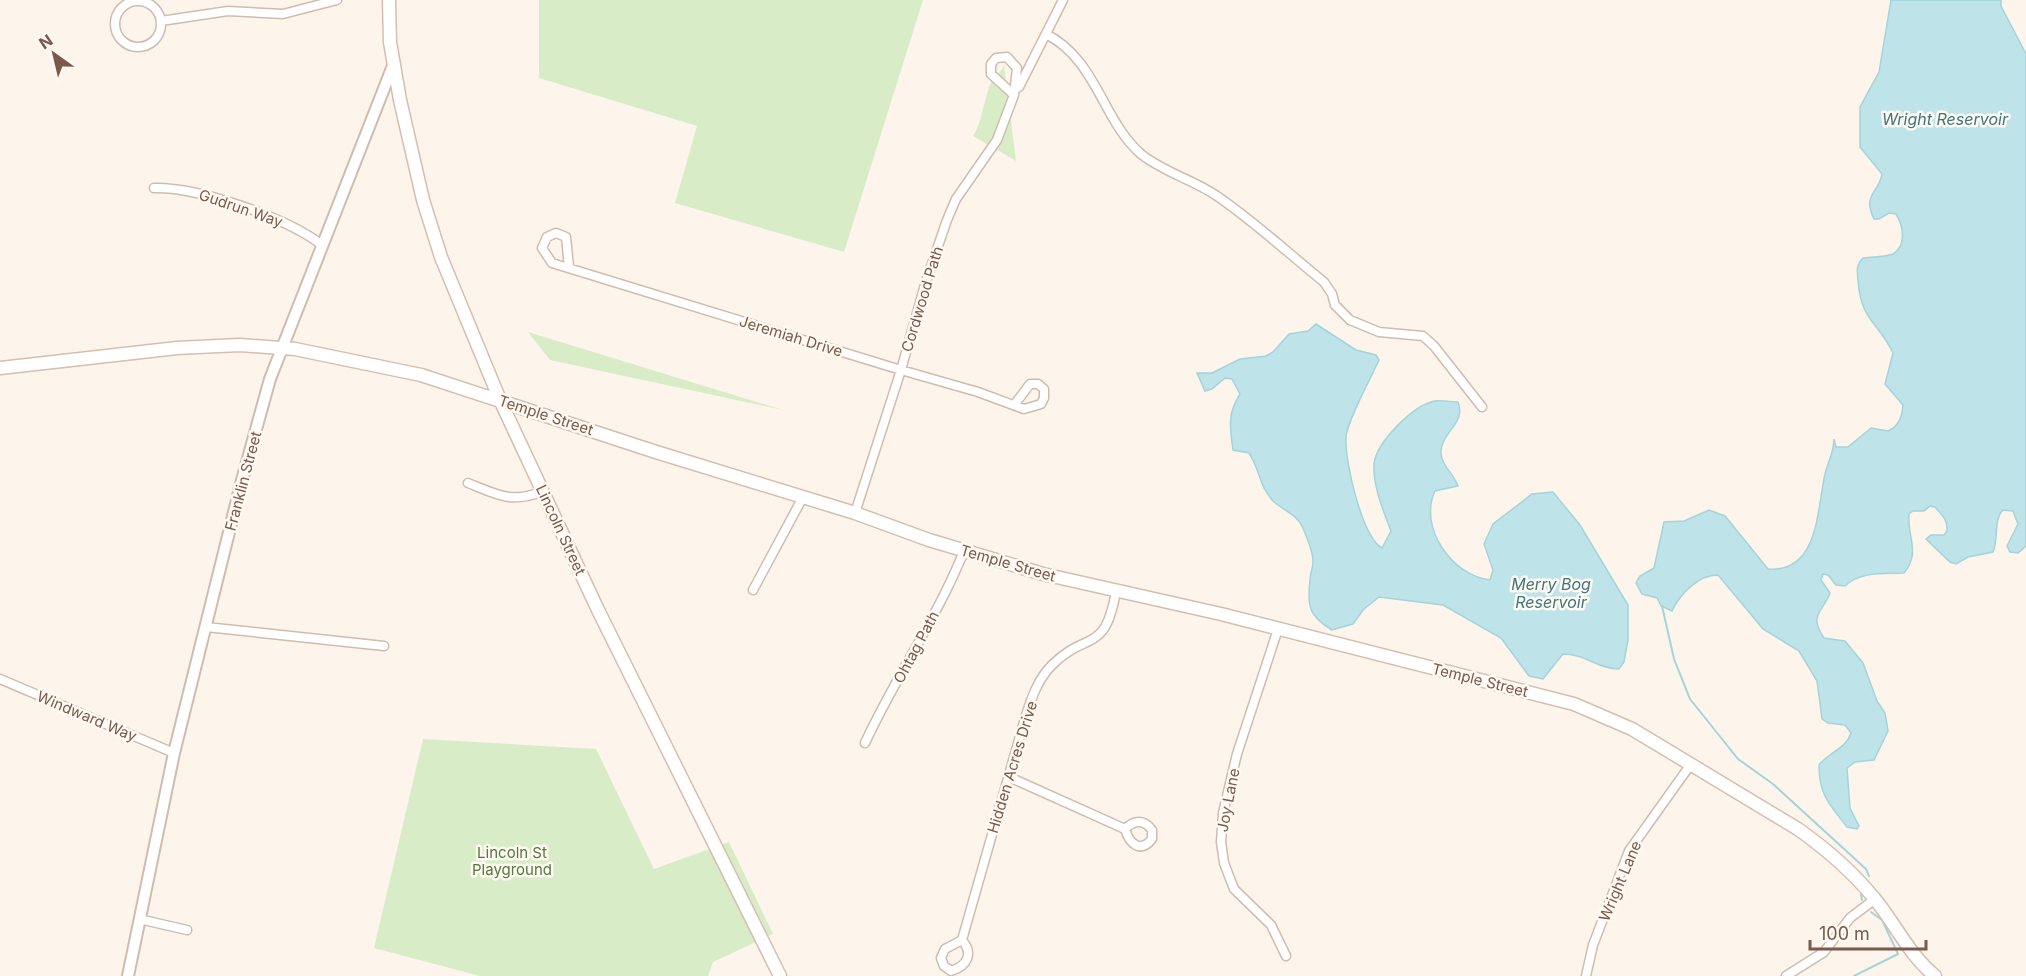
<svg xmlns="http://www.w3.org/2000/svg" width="2026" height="976" viewBox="0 0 2026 976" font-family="Inter,sans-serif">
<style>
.green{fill:#d8ecc8}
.water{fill:#bee3e8;stroke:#a4d4da;stroke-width:1.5}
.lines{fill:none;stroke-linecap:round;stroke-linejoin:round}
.stream{stroke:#a4d4da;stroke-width:2}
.minor-casing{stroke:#d0bcaf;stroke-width:11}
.tertiary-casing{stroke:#d0bcaf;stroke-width:14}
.secondary-casing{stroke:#d6beaf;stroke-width:15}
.minor{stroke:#fff;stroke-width:8}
.tertiary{stroke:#fff;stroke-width:10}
.secondary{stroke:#fff;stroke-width:12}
.labels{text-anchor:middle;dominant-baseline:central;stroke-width:5;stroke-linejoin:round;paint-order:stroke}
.street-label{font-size:15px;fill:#795a4c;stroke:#fff9f2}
.park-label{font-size:15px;fill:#547941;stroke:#fff9f2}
.water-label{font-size:16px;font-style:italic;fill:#3f767e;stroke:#fff9f2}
</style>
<rect width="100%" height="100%" fill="#fdf5eb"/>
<path class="green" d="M539,0H923L844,252L675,203L697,126L539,78Z
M1004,65L1016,161L973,136C983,120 983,102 990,85C993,77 1001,74 1004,65Z
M528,332L783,410L550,360Z
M423,739L596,749L654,869L729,842L773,934L713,962L708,976H480L374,948Z"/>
<path class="water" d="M1891,0H2001V6L2026,54V546L2018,553L2010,552L2007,546L2018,524L2013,511L2003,510C1993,520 1999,538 1993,552L1968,557L1956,564L1950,562L1926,539L1931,535H1944L1947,531C1948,520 1942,515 1935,507L1930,506L1924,511H1913L1909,514C1907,537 1921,553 1904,573C1883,574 1861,571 1845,586L1836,585L1828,575L1823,574L1821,580L1830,593C1823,612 1808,615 1824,638L1845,641L1863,663L1877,701L1885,713L1888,731L1874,760L1855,762L1847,768L1850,808L1859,826L1857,829L1847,827C1829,804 1819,795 1819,765C1829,752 1846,749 1851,733L1845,725L1828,723L1822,719L1817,681L1799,651L1763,629L1718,575C1698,575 1680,594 1672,611L1661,606L1657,598L1642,594L1636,583L1640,576L1654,568L1664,522L1684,521L1709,510L1725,516L1768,569C1819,573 1817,509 1825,474C1828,462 1834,452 1834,439L1836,447H1848L1871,428L1888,431C1899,426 1902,417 1903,405L1885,384L1893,353C1878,321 1861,322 1858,280C1857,270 1856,265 1863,258C1872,257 1885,257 1893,254C1907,246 1903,225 1896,214L1889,213L1879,219H1874C1862,194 1879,193 1882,174L1860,147V107L1879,72Z
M1316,324L1356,350L1376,355L1379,360C1371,378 1347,421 1346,437C1344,459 1362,537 1382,548L1391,531C1383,510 1373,487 1374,464C1376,443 1411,408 1431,402C1438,399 1450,402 1458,402C1467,423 1440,433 1441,453C1441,465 1454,474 1458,486L1435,491C1418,527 1452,576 1490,580L1493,570L1484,544L1493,524L1532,494L1553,492L1580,525L1628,605V640L1624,662L1619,669C1598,669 1585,654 1563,654L1543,679L1529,676L1501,638L1443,605L1379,597L1363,610L1353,624L1332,630C1309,616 1307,607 1310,580C1310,574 1313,568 1313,562C1313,552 1306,535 1302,526C1296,514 1283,510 1274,502C1259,487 1260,469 1249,453L1233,450C1230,428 1227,414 1240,394L1232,379L1225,378L1212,389L1205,391L1197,373H1212L1240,359L1266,356L1273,352L1289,334L1308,331Z"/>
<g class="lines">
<path class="stream" d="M1662,606L1674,659L1690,699L1738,759L1773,784L1866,869L1869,876
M1861,894L1862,900
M1854,976L1898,954L1882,920L1871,912"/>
<g class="minor-casing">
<path id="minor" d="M115 24a23 23 0 1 1 46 0a23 23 0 1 1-46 0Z
M161,21L228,11L283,14L337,0
M1046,34C1097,60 1102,120 1141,154C1163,172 1194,180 1217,196C1255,222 1289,254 1324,282L1332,294L1335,305L1350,320L1379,332L1423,336L1434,346L1482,407
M1019,87L1063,0
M154,188C199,187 287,218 322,245
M569,267L566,237L556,233L547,237L542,248L552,263L901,370L978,392L1024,409L1041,404L1044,398V389L1038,384H1030L1015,404
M468,483C498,495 512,504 543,491
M855,513L901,370L926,281L947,220L956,199L997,140L1014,95L991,74V64L996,58L1007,57L1017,68L1014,95
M753,590L803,497
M206,627L384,646
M1278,629L1237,754L1223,813L1221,842L1224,863L1234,889L1271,925L1286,956
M0,679L174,753
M865,743C895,678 937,618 964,551
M1009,777L1125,829C1134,820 1144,819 1152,830V839C1140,854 1129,843 1125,829
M139,919L187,930
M962,940L945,949L941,958L944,966L951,971C967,966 974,954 962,940L1026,715C1032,697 1038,679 1052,665C1087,630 1105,655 1116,591
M1586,976L1593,945L1629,851L1691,764
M1786,976L1824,952L1850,918L1875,899"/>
</g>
<g class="tertiary-casing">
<path id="tertiary" d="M128,976L174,753L242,480L270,379L394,63"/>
</g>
<g class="secondary-casing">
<path id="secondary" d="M389,0L390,42L400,100L423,200L441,257L500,400L598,610L780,976
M0,368L177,348L240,345L295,349L421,375L656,452L855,513L929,540L1043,574L1221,614L1574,704L1632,729L1798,829C1826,849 1852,871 1874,898C1895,923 1909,955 1935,976"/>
</g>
<use href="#minor" class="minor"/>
<use href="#tertiary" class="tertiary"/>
<use href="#secondary" class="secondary"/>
</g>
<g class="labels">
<g class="street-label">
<text transform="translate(241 208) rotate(19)">Gudrun Way</text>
<text transform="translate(922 299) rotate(-73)">Cordwood Path</text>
<text transform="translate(791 336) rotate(17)">Jeremiah Drive</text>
<text transform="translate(546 415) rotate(18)">Temple Street</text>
<text transform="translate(243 481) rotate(-75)">Franklin Street</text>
<text transform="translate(561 530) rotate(65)">Lincoln Street</text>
<text transform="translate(1008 563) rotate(16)">Temple Street</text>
<text transform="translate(916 647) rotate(-62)">Ohtag Path</text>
<text transform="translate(1480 680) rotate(14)">Temple Street</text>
<text transform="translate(87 716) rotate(23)">Windward Way</text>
<text transform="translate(1012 767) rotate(-73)">Hidden Acres Drive</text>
<text transform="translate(1228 800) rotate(-79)">Joy Lane</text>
<text transform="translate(1620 881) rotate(-67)">Wright Lane</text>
</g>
<g class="park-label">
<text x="512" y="852">Lincoln St<tspan x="512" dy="17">Playground</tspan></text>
</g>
<g class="water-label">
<text x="1945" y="119">Wright Reservoir</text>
<text x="1551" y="584">Merry Bog<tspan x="1551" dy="18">Reservoir</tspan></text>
</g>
</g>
<g transform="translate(54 54) rotate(326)" stroke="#fff9f2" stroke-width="4.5" paint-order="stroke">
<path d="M0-4.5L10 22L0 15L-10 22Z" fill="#795a4c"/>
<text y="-9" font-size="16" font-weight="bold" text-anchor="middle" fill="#795a4c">N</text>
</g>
<path d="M1810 940v9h116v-9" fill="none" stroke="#795a4c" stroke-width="3"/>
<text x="1819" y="940" font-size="18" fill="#795a4c" stroke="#fff9f2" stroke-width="4.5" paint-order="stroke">100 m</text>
</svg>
